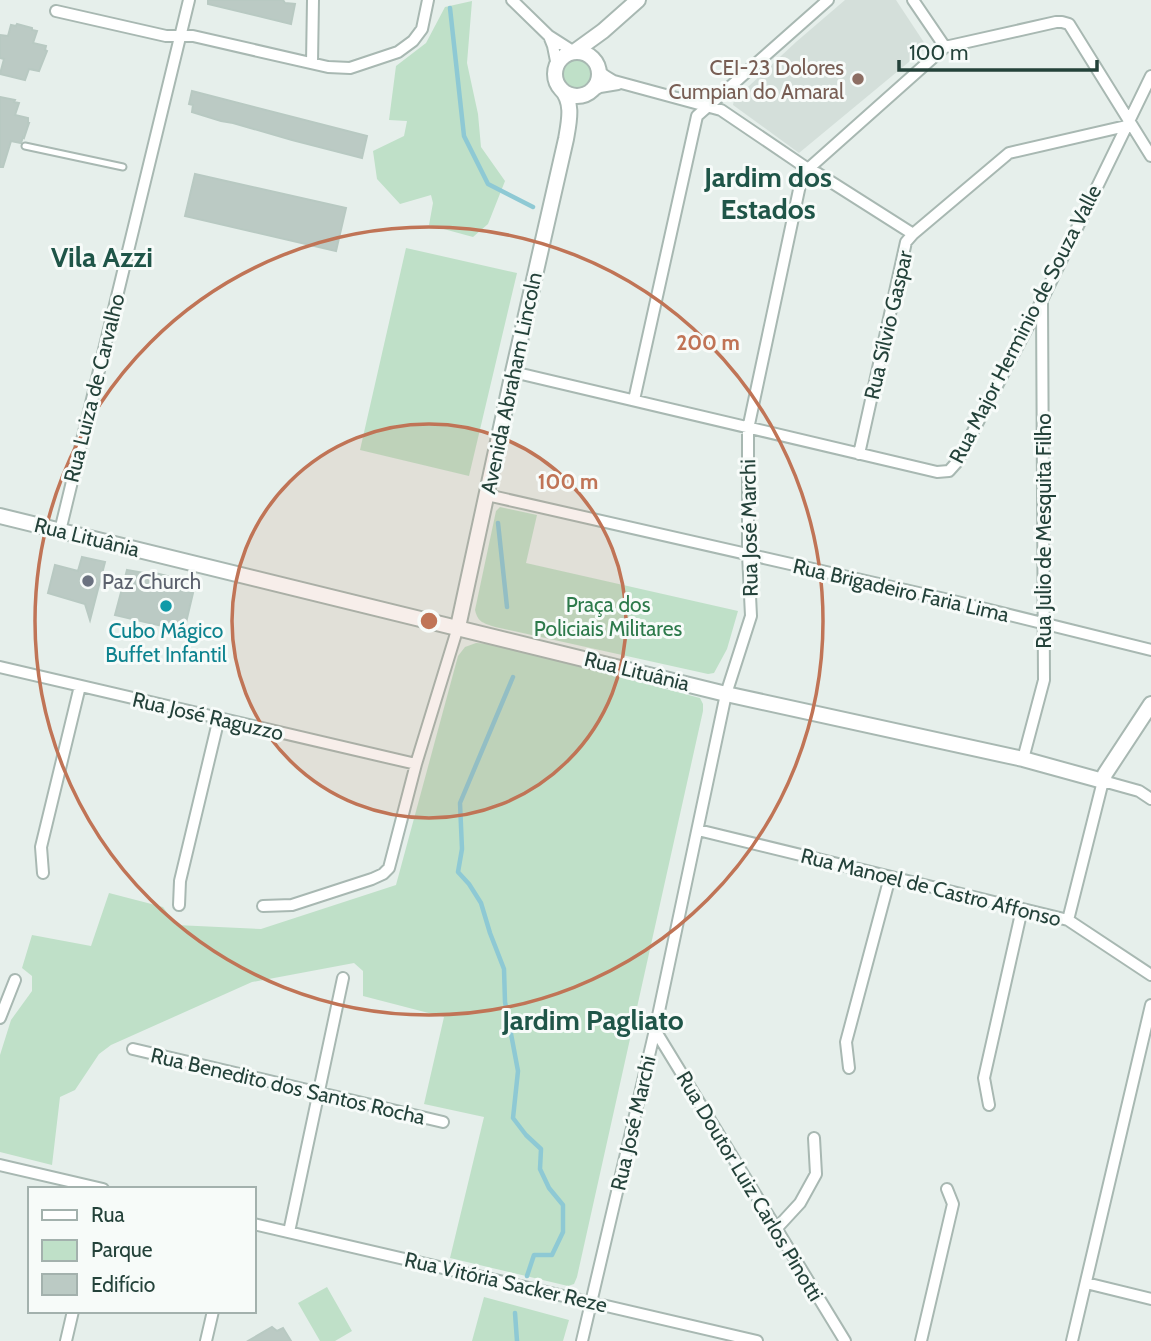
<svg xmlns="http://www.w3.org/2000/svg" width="1151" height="1341" viewBox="0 0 1151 1341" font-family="Cabin,sans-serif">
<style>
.built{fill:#d4dfda}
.green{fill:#bfe0c8}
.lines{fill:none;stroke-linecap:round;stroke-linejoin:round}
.stream{stroke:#8ec9d4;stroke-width:4.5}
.building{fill:#bbcac4;stroke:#b8c9c2;stroke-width:2}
.service-casing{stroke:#a8b8b2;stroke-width:9}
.minor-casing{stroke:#a8b8b2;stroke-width:14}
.tertiary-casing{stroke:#a8b8b2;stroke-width:18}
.service{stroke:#fff;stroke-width:5}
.minor{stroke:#fff;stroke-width:10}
.tertiary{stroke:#fff;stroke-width:14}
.ring{fill:none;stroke:#c07456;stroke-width:3.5}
.education-dot{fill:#8d6e63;stroke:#f7fbf9;stroke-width:2.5}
.worship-dot{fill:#6b7280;stroke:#f7fbf9;stroke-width:2.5}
.culture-dot{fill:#0f9aa8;stroke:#f7fbf9;stroke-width:2.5}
.labels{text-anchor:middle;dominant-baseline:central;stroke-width:6;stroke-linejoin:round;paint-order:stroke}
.education-label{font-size:21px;fill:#785e54;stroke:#f7fbf9;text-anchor:end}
.street-label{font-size:21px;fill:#24423a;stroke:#f7fbf9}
.worship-label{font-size:21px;fill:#5b616d;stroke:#f7fbf9;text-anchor:start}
.park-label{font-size:21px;fill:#2d7a4b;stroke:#f7fbf9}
.culture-label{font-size:21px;fill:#0d838f;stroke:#f7fbf9}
.district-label{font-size:28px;font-weight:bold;fill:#1f5548;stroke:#f7fbf9}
.centre{fill:#c07456;stroke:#f7fbf9;stroke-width:3.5}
.ring-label{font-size:21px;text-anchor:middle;font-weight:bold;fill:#c07456;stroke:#f7fbf9;stroke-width:6;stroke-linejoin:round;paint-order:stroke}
</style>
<rect width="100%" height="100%" fill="#e6efeb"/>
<path class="built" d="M845,0H896L927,47L799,153L733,105L734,100L796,42Z"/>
<path class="green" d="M472,1L467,63L478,114L481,147L505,181L488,224L473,237L429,225L433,203L431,195L400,204L377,179L373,151L404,136L407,121L389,120L396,66L426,43L445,7Z
M562 74a15 15 0 1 1 30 0a15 15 0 1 1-30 0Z
M406,248L517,273L469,476L360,450Z
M500,507L537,515L526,563L738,611L727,649L714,673L708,674L495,627C484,623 478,623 475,610L496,511Z
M476,643L493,644L700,698L703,704V711L577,1277L574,1284L568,1286L450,1258L484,1117L424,1104L444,1017L363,996V971L354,963L252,982L111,1045L99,1054L75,1090L60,1097L52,1165L0,1152V1055L11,1020L32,991V976L22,968L32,935L91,946L109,893L163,907L176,925L261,929L396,885L458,656L465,647Z
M327,1287L352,1331L335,1341H320L298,1303Z
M484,1297L569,1320L563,1341H472Z"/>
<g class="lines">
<path class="stream" d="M450,8L464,136L488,184L533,207
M498,523L507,607
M513,677L460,803L462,849L458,872L469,884L481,903L490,933L504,969L505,1002L518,1071L513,1118L526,1135L541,1149L540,1169L549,1188L563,1205V1232L552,1255H534L527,1276
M515,1313L517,1341"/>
</g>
<path class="building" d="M208,0H283L285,3L295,4L291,24L208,4Z
M17,24L32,28V30L37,31L33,43L46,46L45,50L47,51L39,71L29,69L25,80L0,74L4,59L0,58V35L8,36L11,25L16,26Z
M192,91L367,136L362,158L292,140L233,123L221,121L192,112L193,105L189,104Z
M0,97L15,100L14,102L19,103L15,115L28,118V123H29L24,138L23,137L21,143L11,141L3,167H0Z
M195,174L346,208L336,251L185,216Z
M82,557L105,562L90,620L85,604L48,593L55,565L78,571Z
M127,570L150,574L151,572L179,579L177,589L193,593L184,631L115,615Z
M272,1327L277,1331L283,1328L291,1341H248Z"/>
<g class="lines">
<g class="service-casing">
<path id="service" d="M25,146L123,167"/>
</g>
<g class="minor-casing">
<path id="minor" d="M512,0L549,36L574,52
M913,0L945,47
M56,11L166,36H193L328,67L350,68L398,52L413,41L422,29L428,0
M549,36L553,46L557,66
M312,63L313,0
M598,67C599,74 607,77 614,81L721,110L808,169L817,173L913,234
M588,93L600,87L618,84
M513,372L937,472L949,471L957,462L1042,300L1151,76
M634,400L697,116L828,0
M859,454L906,242L913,234L1009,153L1126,126
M487,495L949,600L1151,650
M60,531L189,0
M0,667L416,764
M1023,759L1044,680L1042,303
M698,830L1068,920L1151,975
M43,873L41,847L80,686
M179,905L180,881L219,718
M263,906L292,905L372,879L383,874L389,868L416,764L458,627
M1068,920L1103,781L1139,791L1151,799
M0,1018L15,980
M655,1030L845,1341
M133,1049L443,1122
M849,1068L846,1042L890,877
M989,1105L984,1078L1022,909
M0,1165L103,1189
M254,1224L757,1341
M776,1229L800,1203L816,1174L814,1138
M289,1232L343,978
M1086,1283L1151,1299
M66,1341L73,1311
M206,1341L213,1311
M582,1341L655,1030L726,694L751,616L748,554V429L800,185L808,169L945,47L1056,22H1062L1069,24L1151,156
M921,1341L953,1204L947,1189
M1072,1341L1151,1005"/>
</g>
<g class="tertiary-casing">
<path id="tertiary" d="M555 74a22 22 0 1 1 44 0a22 22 0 1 1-44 0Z
M574,52L603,31L638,0
M0,516L726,694L1023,759L1103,781L1105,774L1151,704
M458,627L513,372L566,139C569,122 574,101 560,88"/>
</g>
<use href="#service" class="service"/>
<use href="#minor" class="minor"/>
<use href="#tertiary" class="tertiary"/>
</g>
<circle cx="429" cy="621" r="197" fill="#c07456" fill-opacity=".12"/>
<g class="ring">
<circle cx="429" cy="621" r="197"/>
<circle cx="429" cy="621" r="394"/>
</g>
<circle class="education-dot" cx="858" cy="79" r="7"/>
<circle class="worship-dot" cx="88" cy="581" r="7"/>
<circle class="culture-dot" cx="166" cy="606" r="7"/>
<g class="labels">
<g class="education-label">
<text x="844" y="67">CEI-23 Dolores<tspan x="844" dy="24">Cumpian do Amaral</tspan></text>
</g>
<g class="street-label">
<text transform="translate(1025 324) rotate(-63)">Rua Major Herminio de Souza Valle</text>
<text transform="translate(888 325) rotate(-77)">Rua Sílvio Gaspar</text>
<text transform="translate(511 383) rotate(-78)">Avenida Abraham Lincoln</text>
<text transform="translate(94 388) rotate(-76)">Rua Luiza de Carvalho</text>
<text transform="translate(749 528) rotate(-91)">Rua José Marchi</text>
<text transform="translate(1043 531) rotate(-90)">Rua Julio de Mesquita Filho</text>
<text transform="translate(87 537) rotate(14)">Rua Lituânia</text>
<text transform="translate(901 590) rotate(13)">Rua Brigadeiro Faria Lima</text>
<text transform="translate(637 671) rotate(14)">Rua Lituânia</text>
<text transform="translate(208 716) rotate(13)">Rua José Raguzzo</text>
<text transform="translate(931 887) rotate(14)">Rua Manoel de Castro Affonso</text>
<text transform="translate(288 1086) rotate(13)">Rua Benedito dos Santos Rocha</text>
<text transform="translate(633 1123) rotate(-77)">Rua José Marchi</text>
<text transform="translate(750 1186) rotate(59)">Rua Doutor Luiz Carlos Pinotti</text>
<text transform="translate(506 1282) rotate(13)">Rua Vitória Sacker Reze</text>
</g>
<g class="worship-label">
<text x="102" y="581">Paz Church</text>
</g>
<g class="park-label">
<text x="608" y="604">Praça dos<tspan x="608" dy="24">Policiais Militares</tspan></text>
</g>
<g class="culture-label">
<text x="166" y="630">Cubo Mágico<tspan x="166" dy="24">Buffet Infantil</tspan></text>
</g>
<g class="district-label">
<text x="768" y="177">Jardim dos<tspan x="768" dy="32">Estados</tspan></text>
<text x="102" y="257">Vila Azzi</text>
<text x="593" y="1020">Jardim Pagliato</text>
</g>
</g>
<circle cx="429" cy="621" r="10" class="centre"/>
<g class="ring-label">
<text x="708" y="350">200 m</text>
<text x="568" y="489">100 m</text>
</g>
<rect x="28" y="1187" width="228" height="126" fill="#f7fbf9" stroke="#a3b1ad" stroke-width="2"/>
<rect x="42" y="1210" width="35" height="10" fill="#ffffff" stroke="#a3b1ad" stroke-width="2"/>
<text x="91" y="1222" font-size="21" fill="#24423a">Rua</text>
<rect x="42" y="1240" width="35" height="21" fill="#bfe0c8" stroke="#a3b1ad" stroke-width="2"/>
<text x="91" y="1257" font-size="21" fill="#24423a">Parque</text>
<rect x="42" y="1274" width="35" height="21" fill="#bbcac4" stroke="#a3b1ad" stroke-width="2"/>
<text x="91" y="1292" font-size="21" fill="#24423a">Edifício</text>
<path d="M899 60v10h198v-10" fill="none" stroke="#24423a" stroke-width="3.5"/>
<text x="909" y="60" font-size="21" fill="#24423a" stroke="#f7fbf9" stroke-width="5" paint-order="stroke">100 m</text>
</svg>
